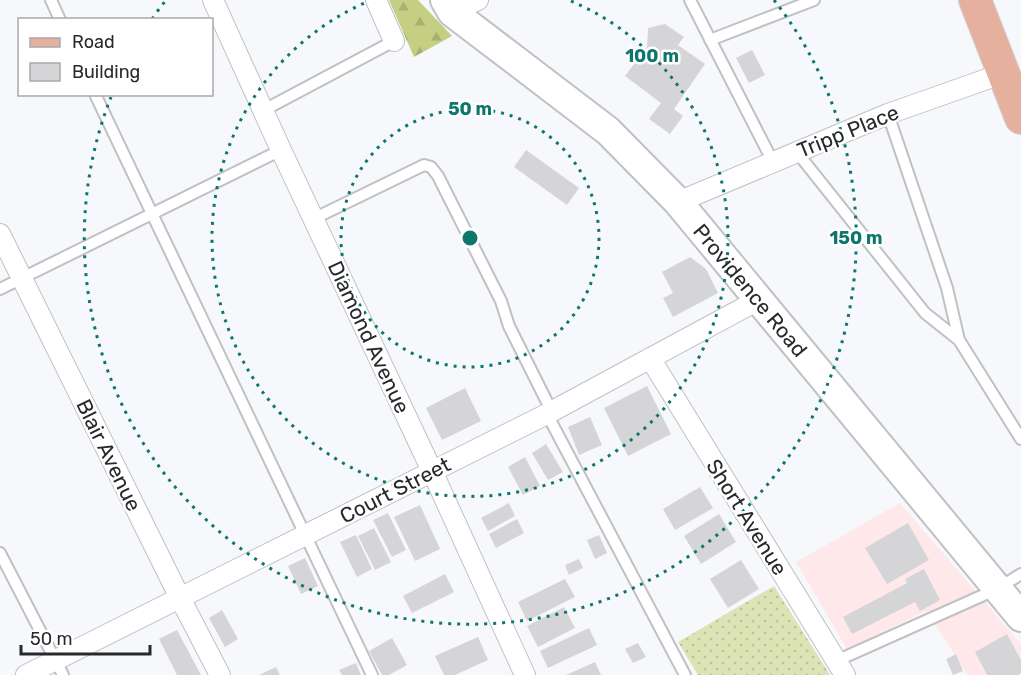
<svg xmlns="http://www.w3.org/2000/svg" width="1021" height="675" viewBox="0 0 1021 675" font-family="Rubik,sans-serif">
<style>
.commercial{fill:#fee8e9}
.grass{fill:url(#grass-dots)}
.forest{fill:url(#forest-firs)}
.building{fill:#d5d5d8}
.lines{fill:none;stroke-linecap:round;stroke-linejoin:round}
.service-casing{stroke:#bfc1c4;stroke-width:14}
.minor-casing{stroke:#bfc1c4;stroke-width:22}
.secondary-casing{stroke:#bfc1c4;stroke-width:32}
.primary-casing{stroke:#d4d4d4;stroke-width:34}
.service{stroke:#fff;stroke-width:10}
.minor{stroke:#fff;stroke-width:20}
.secondary{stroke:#fff;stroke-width:28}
.primary{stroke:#e5b09e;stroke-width:32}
.ring{fill:none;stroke:#0f766e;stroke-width:3;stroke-dasharray:3 6}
.labels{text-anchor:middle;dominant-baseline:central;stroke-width:5;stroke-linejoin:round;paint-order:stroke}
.street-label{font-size:21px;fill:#28292a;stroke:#fff}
.centre{fill:#0f766e;stroke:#fff;stroke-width:3}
.ring-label{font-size:18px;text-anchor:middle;font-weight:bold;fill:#0f766e;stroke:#fff;stroke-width:5;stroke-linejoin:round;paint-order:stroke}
</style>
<defs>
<pattern id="grass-dots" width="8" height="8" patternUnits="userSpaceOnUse" patternTransform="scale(1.5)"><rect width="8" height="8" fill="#dce3b4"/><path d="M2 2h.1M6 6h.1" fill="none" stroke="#bdc39b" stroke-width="1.8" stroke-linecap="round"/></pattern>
<pattern id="forest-firs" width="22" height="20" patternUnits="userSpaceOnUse" patternTransform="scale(1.5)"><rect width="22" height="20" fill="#c5ce83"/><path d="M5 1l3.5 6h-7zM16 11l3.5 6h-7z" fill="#a9b171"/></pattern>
</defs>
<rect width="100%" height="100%" fill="#f6f8fb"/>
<path class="commercial" d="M900,503L1021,644V675H968L926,611L847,649L796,562Z"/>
<path class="grass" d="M774,586L830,675H698L678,642Z"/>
<path class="forest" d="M389,0H418L452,36L414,57Z"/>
<path class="building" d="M665,24L684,37L678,45L705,64L674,109L683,116L670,134L649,119L661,103L625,76L647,47L648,28Z
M752,50L765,75L749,83L736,58Z
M526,150L579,188L567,205L514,167Z
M690,257L706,269L718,293L673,317L663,298L673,293L662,272Z
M647,386L671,434L628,456L604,408Z
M465,388L481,421L442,440L426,408Z
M590,417L602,445L579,455L568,427Z
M546,444L563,472L548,480L532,453Z
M525,457L540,486L523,495L508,467Z
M700,487L713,508L675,530L663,509Z
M509,503L515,516L488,531L481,518Z
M420,505L440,549L415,561L394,517Z
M388,513L406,550L392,557L373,520Z
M719,514L736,542L701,564L684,536Z
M517,519L524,533L496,548L489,534Z
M908,523L929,560L887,584L865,548Z
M374,528L391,562L375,570L358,536Z
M356,535L372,569L357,577L340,542Z
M599,535L607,553L595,559L587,540Z
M305,558L318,586L301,594L288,566Z
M579,559L583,568L569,575L565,565Z
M741,560L759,589L728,608L710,579Z
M924,569L940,600L920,611L915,602L852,634L843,617L907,583L905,579Z
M445,574L454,592L412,613L403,596Z
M565,579L575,597L527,621L518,602Z
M564,607L575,628L538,647L527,626Z
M222,610L238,639L225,647L209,618Z
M589,628L597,645L548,668L540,651Z
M177,630L201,675H177L159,639Z
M1007,634L1021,660V673L1018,675H987L975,652Z
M478,637L488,660L455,675H444L435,656Z
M392,638L407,665L389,675H382L369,651Z
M638,643L646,657L633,663L625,649Z
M956,654L963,671L953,675L946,659Z
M595,662L601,675H566Z
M356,663L361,675H342L339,670Z
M276,667L280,675H259Z"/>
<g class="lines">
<g class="service-casing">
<path id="service" d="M51,0L60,20
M690,0L773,162
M710,40L814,0
M95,94L372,675
M264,110L394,41
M888,114L947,288L959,340L1021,439
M796,151L925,313L959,340
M313,219L424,165L431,167L438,176L501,301L509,326L552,412
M0,289L281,150
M547,414L685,675
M0,553L63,675
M836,661L997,589L1021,574"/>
</g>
<g class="minor-casing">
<path id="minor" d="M213,0L281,150L432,471L525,675
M376,0L394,41
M452,12L478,0
M678,202L888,114L1004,73
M0,234L180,598L220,675
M650,358L845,675
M26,675L547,414L760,299"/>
</g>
<g class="secondary-casing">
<g id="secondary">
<path id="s1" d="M445,0L452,12L608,131L678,202L1021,617"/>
</g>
</g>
<g class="primary-casing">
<path id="primary" d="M975,0L1021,118"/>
</g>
<use href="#service" class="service"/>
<use href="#minor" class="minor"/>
<use href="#secondary" class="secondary"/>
<use href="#primary" class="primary"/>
</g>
<g class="ring">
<circle cx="470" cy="238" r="129"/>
<path d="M571 1A258 258 0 1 1 369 1"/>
<path d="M152 19A386 386 0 0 1 166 0M774 0A386 386 0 1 1 111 97"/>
</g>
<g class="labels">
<g class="street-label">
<text transform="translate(848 131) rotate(-22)">Tripp Place</text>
<text stroke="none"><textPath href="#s1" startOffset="424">Providence Road</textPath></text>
<text transform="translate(369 337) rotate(65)">Diamond Avenue</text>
<text transform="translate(109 455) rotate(64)">Blair Avenue</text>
<text transform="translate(395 490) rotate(-27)">Court Street</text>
<text transform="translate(747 517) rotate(58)">Short Avenue</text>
</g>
</g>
<circle cx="470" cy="238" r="9" class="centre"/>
<g class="ring-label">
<text x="652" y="62">100 m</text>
<text x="470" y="115">50 m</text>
<text x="856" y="244">150 m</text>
</g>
<rect x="18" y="18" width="195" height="78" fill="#ffffff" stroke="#a9a9aa" stroke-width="1.5"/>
<rect x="30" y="38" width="30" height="9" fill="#e5b09e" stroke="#a9a9aa" stroke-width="1.5"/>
<text x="72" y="48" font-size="18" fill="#28292a">Road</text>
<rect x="30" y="63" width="30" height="18" fill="#d5d5d8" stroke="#a9a9aa" stroke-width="1.5"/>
<text x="72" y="78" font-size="18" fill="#28292a">Building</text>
<path d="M21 645v9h129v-9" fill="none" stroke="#28292a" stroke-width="3"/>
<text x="30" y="645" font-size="18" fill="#28292a" stroke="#ffffff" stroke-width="4.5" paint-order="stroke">50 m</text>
</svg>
